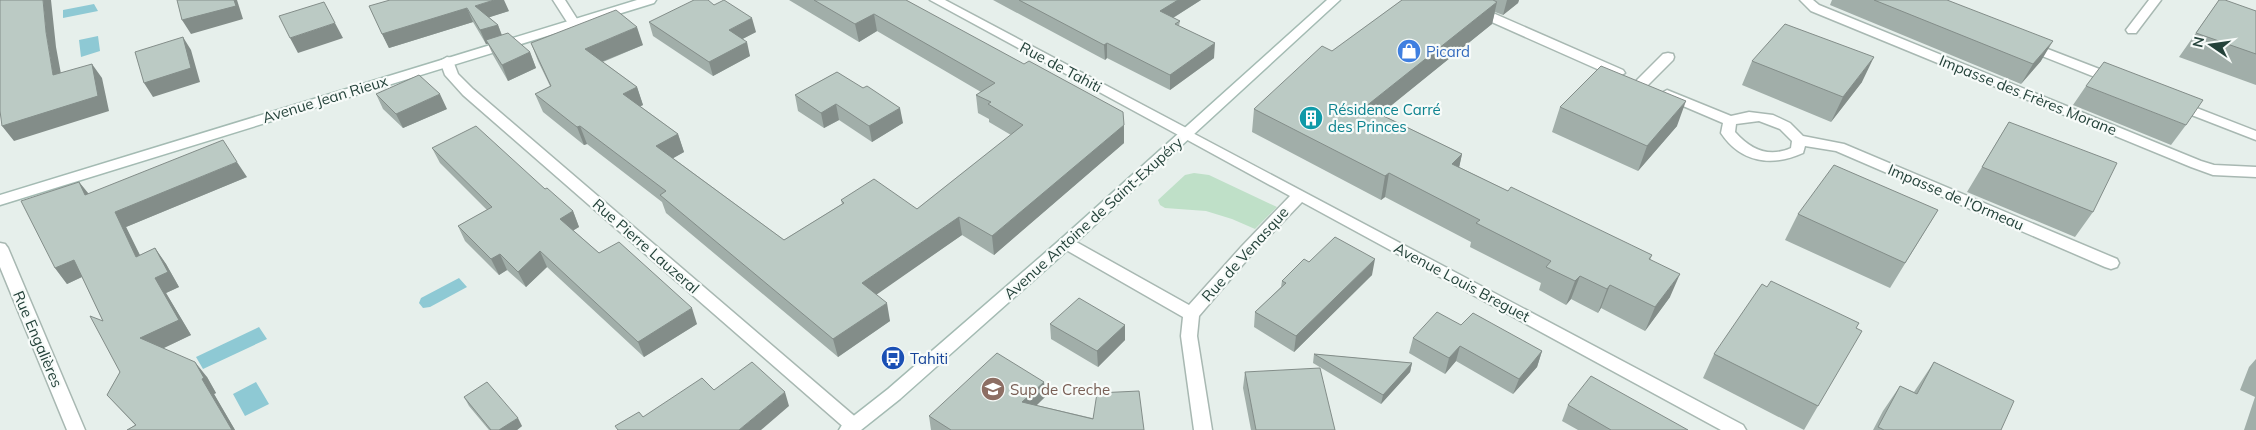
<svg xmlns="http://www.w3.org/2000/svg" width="2256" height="430" viewBox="0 0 2256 430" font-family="Mulish,sans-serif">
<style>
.green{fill:#bfe0c8}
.water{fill:#8ec9d4}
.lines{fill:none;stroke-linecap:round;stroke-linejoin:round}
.service-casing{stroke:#a8b8b2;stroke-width:3}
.minor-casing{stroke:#a8b8b2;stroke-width:3}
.tertiary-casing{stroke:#a8b8b2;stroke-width:3}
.secondary-casing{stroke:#a4bbb3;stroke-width:3}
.service{fill:#fff;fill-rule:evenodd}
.minor{fill:#fff;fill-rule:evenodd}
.tertiary{fill:#fff;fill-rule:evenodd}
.secondary{fill:#fff;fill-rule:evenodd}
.wall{fill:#a1aea9}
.shaded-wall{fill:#838d89}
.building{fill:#bbcac4;stroke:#838d89}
.labels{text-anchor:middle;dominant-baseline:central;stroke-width:4.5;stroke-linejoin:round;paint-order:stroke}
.shop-label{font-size:15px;fill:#366cbe;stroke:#f7fbf9;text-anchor:start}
.street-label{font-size:15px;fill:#24423a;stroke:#f7fbf9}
.culture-label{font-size:15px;fill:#0d838f;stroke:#f7fbf9;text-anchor:start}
.transit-label{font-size:15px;fill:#164399;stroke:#f7fbf9;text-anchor:start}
.education-label{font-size:15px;fill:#785e54;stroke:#f7fbf9;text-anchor:start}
</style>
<rect width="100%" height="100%" fill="#e6efeb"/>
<path class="green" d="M1194,173L1209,175L1277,207L1255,229L1232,219L1206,211L1165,208L1160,205L1158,200L1185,175Z"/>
<path class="water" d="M94,4L98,11L63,18V10Z
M98,36L100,51L81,57L79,40Z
M459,278L467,287L430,307L423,308L419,303L421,298Z
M259,327L267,339L203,369L196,357Z
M256,382L269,404L245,416L233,394Z"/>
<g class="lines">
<g class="service-casing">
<path id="service" d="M1447,0H1463L1623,70L1625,73L1618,77L1613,76L1449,3Z
M1800,0H1813L1819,5L2201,161L2214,165L2256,167V177L2213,175L2191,167L1811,11Z
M2149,0H2161L2136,33H2128L2126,30Z
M2027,41L2120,77L2122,80L2120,83H2110L2022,48L2021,45Z
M1668,53L1673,54L1674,57L1673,60L1647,86H1637L1635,83L1637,80L1663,54Z
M1667,90L1731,116L1749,112L1773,115L1790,123L1803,136L1844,144L2117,259L2119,263L2117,267L2111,269L2105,267L1836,151L1805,146L1803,153C1772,167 1741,163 1721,133L1723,123L1662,97L1660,94ZM1759,121L1780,129L1792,141L1791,148C1769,158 1751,150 1735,132L1736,124Z
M2176,100L2256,131V140L2171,107L2169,104Z"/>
</g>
<g class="minor-casing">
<path id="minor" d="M553,0H565L579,22L577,25H569Z
M930,0H945L1192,131L1194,134L1192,137H1182Z
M447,57L452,58L458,74L473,89L859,420L862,425L859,430H847L463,95L445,75L440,61Z
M0,243L5,244L8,248L85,430H67L0,267Z"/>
</g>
<g class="tertiary-casing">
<path id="tertiary" d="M1187,130L1743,425L1746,430H1721L1302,202L1252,254L1199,316L1197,336L1212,430H1194L1181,336L1183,317L1061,247L1058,243L1061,239H1071L1189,305L1242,246L1290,196L1182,137L1180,134L1182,131Z"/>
</g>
<g class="secondary-casing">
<path id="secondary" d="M637,0H656L654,3L0,205V195Z
M1327,0H1340L1071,247L900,399L861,430H839L842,425L888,389L1061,239Z"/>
</g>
<use href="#service" class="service"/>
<use href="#minor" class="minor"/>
<use href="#tertiary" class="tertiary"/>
<use href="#secondary" class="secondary"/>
</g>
<path class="wall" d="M789,0H906L1124,125V143L994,255L962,235L876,294L890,321L838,357L666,213L662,202L587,144L584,145L543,112L535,94L550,86L538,61L531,43L643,45L603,62L637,87L643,105L640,106L678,134L684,152L673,158L784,240L842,204L841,200L917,209L1011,135L989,122V119L978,113L976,95L981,92L877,31L859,42Z
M993,0H1201L1173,18L1180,21L1179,26L1214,58L1170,90L1107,58L1105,60Z
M1402,0H1519L1518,3L1503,15L1495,12L1492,24L1380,114L1462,154L1459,167L1508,191L1652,255L1650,260L1670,297L1645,331L1601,308L1598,313L1571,299L1566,305L1539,290L1541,283L1470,247L1471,242L1385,197L1381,200L1252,132L1254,109Z
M1832,0H1947L2041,61L2021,84L1830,5Z
M2219,0L2256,11V85L2179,57Z
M369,6L509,11L489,17L498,25L502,35L530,52L536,68L508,81L493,55L488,44H486L473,22L389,48Z
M649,22L756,32L742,39L750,56L713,76L653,36Z
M1752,61L1862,82L1831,122L1742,85Z
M837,72L903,123L872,142L839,120L824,128L798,111L795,95Z
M2086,86L2186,125L2171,145L2073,105Z
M376,94L447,109L403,128L383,109Z
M1560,107L1677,126L1638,171L1552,132Z
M2009,122L2093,212L2075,237L1967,192Z
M432,148L545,189L573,211L579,227L573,230L599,253L697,324L644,357L547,267L526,287L507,270L499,275L465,241L458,226L487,210L440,163Z
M247,177L126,227L140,255L155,248L166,264L179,287L166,293L191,335L164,348L207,377L216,393L214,394L235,430H127L135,425L107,395L120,372L103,321L82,277L67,284L55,268L79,182L89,194Z
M1938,210L1890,288L1785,240L1798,214Z
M1309,262L1372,275L1294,352L1254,327L1255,312L1281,287L1282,281Z
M1050,324L1125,325V340L1098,367L1051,339Z
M1461,325L1542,351L1537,367L1513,394L1456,361L1445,374L1409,353L1413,338Z
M1856,328L1818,406L1804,430L1703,378L1714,354Z
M1314,354L1412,363L1410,372L1381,404L1313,363Z
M2256,359V430H2244L2255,397L2240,390L2249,367Z
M1934,362L2001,430H1873L1883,411L1900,386L1914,392Z
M1245,372L1335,430H1251L1243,388Z
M1044,382L1045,397L1036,405L1144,430H931L929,416Z
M464,397L522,426L517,430H489L469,406Z
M1568,405L1688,430H1578L1562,421Z"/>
<path class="shaded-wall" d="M43,0H51L56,47L64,90L53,75L46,32Z
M234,0H237L243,19L191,34L182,20Z
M494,0H504L509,11L481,20L475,6Z
M1178,0H1201L1160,26V11Z
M1507,0H1519L1518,3L1503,15Z
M1497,2L1492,24L1361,130L1365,107Z
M467,8L473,22L389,48L382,34Z
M874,14L877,31L859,42L855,24Z
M752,18L756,32L733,44L729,30Z
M335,23L343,38L298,53L290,38Z
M498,25L503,39L486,40L488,44H486L480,30Z
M637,27L643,45L591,66L585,49Z
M183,37L191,50L200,82L153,97L144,83Z
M2053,41L2041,61L2021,84L2033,64Z
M747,42L750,56L713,76L709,62Z
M1107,43V58L1105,60L1104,45Z
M1215,43L1214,58L1170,90V75Z
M530,52L536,68L508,81L502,65Z
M1874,57L1862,82L1831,122L1843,97Z
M92,64L102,78L109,111L14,141L2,126Z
M637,87L643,105L629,112L623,94Z
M440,94L447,109L403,128L396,114Z
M1686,101L1677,126L1638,171L1647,146Z
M836,104L839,120L824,128L821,113Z
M900,108L903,123L872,142L869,126Z
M1124,125V143L994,255L992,236Z
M580,126L587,144L584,145L577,127Z
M678,134L684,152L663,164L656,146Z
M1462,154L1457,177L1452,164Z
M237,162L247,177L126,227L148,272L136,257L115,212Z
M1389,173L1385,197L1381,200L1385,176Z
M79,182L91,197L85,195Z
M573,211L579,227L566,235L560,219Z
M959,217L962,235L866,302L862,283Z
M155,248L166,264L179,287L166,293L191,335L153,353L140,338L155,278Z
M540,251L547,267L526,287L518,272Z
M500,254L507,270L499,275L491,259Z
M1375,259L1372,275L1294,352L1296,336Z
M74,260L86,275L67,284L55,268Z
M1680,274L1670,297L1645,331L1655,307Z
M1580,276L1571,299L1566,305L1575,281Z
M1610,285L1601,308L1598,313L1607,289Z
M887,303L890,321L838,357L833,339Z
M692,308L697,324L644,357L638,342Z
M1125,325V340L1098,367L1097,351Z
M1460,346L1456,361L1445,374L1449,358Z
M1542,351L1537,367L1513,394L1519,379Z
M195,362L207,377L216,393L214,394L235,430H232L202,379Z
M1412,363L1410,372L1381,404L1383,395Z
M1044,382L1045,397L1024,418L1022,402Z
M785,392L789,406L761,430H739Z
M518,418L522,426L517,430H499Z"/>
<path class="building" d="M0,0H43L46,32L53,75L92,64L98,96L2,126L0,111Z
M177,0H234L236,6L182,20Z
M390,0H494L475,6L498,25L480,30L467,8L382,34L369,6Z
M694,0H708L714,5L724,0L752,18L729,30L747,42L709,62L649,22Z
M814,0H906L1024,64L1029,61L1123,112L1124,125L992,236L959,217L862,283L887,303L833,339L660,195L666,191L580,126L577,127L535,94L551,86L531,43L616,10L637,27L585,49L637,87L623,94L678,134L656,146L784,240L844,203L841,200L874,179L917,209L1023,125L988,104L991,102L976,95L995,83L874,14L855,24Z
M1019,0H1178L1160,11L1180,21L1175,24L1215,43L1170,75L1107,43L1104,45Z
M1402,0H1493L1497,2L1365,107L1462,154L1452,164L1508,191L1511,187L1652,255L1649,259L1680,274L1655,307L1610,285L1607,289L1580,276L1575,281L1546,267L1551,261L1476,223L1480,220L1389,173L1385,176L1254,109L1322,46L1332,51Z
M1874,0H1947L2053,41L2033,64Z
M2219,0H2225L2256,11V54L2196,33Z
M324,2L335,23L290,38L279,16Z
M1785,24L1874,57L1843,97L1752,61Z
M508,33L530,52L502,65L486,40Z
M183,37L191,68L144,83L135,52Z
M2104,62L2203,100L2186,125L2086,86Z
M1601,66L1686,101L1647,146L1560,107Z
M837,72L863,88L867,86L900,108L869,126L836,104L821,113L795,95Z
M419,75L440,94L396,114L376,94Z
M2009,122L2117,163L2093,212L1982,167Z
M476,126L545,189L547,188L573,211L560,219L599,253L619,242L692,308L638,342L540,251L518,272L500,254L491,259L458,226L492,207L432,148Z
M223,140L237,162L115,212L136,257L155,248L168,272L155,278L179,320L140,338L195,362L204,378L202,379L232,430H127L136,425L107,395L120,372L90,316L103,321L74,260L55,268L21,201L79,182L85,195Z
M1834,165L1938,210L1905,263L1798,214Z
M1335,237L1375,259L1296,336L1255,312L1286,283L1282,281L1304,259L1309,262Z
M1771,281L1859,323L1856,328L1862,331L1818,406L1714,354L1762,284L1767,287Z
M1079,298L1125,325L1097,351L1050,324Z
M1437,312L1461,325L1473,313L1542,351L1519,379L1460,346L1449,358L1413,338Z
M997,353L1044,382L1022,402L1093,419L1097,393L1139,391L1144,430H951L929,416Z
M1314,354L1412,363L1383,395Z
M752,362L785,392L739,430H618L615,426L639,412L643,417L702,378L714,390Z
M1934,362L2014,401L2001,430H1884L1878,427L1900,386L1917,394Z
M1320,368L1335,430H1256L1245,372Z
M1591,376L1688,430H1611L1568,405Z
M487,382L518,418L499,430H491L464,397Z"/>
<defs>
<g id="shop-disc" transform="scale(1.25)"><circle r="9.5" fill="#3f7fe0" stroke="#f7fbf9"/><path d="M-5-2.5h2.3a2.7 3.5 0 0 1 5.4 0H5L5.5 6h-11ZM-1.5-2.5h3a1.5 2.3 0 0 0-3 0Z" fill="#fff"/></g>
<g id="building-disc" transform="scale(1.25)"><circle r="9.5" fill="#0f9aa8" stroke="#f7fbf9"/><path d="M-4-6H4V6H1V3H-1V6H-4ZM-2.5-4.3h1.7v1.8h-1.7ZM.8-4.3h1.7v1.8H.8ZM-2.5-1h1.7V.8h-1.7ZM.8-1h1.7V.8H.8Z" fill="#fff"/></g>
<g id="bus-disc" transform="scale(1.25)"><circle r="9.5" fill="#1a4fb4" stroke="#f7fbf9"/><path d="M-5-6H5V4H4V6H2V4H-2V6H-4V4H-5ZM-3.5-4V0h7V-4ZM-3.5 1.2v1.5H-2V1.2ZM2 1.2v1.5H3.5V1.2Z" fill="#fff"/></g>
<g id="school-disc" transform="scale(1.25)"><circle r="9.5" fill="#8d6e63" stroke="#f7fbf9"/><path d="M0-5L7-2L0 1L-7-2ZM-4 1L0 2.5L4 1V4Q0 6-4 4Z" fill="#fff"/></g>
</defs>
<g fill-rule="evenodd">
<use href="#shop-disc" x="1409" y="51"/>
<use href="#building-disc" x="1311" y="118"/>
<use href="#bus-disc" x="893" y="358"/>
<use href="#school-disc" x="993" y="389"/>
</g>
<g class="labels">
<g class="shop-label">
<text x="1426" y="51">Picard</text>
</g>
<g class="street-label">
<text transform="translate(1061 67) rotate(28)">Rue de Tahiti</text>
<text transform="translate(2028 95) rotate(22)">Impasse des Frères Morane</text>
<text transform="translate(325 99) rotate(-17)">Avenue Jean Rieux</text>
<text transform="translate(1956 197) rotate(23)">Impasse de l'Ormeau</text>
<text transform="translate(1093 218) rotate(-42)">Avenue Antoine de Saint-Exupéry</text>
<text transform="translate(646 246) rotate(41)">Rue Pierre Lauzeral</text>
<text transform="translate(1245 254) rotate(-48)">Rue de Venasque</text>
<text transform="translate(1462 282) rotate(28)">Avenue Louis Breguet</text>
<text transform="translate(38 339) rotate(67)">Rue Engalières</text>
</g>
<g class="culture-label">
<text x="1328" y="109">Résidence Carré<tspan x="1328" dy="17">des Princes</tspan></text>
</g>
<g class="transit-label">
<text x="910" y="358">Tahiti</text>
</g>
<g class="education-label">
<text x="1010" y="389">Sup de Creche</text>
</g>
</g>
<g transform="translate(2211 45) rotate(283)" stroke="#f7fbf9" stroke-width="4" paint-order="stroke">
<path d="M0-4L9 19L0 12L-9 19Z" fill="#24423a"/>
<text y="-8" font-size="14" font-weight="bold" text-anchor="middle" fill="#24423a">N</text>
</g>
</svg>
